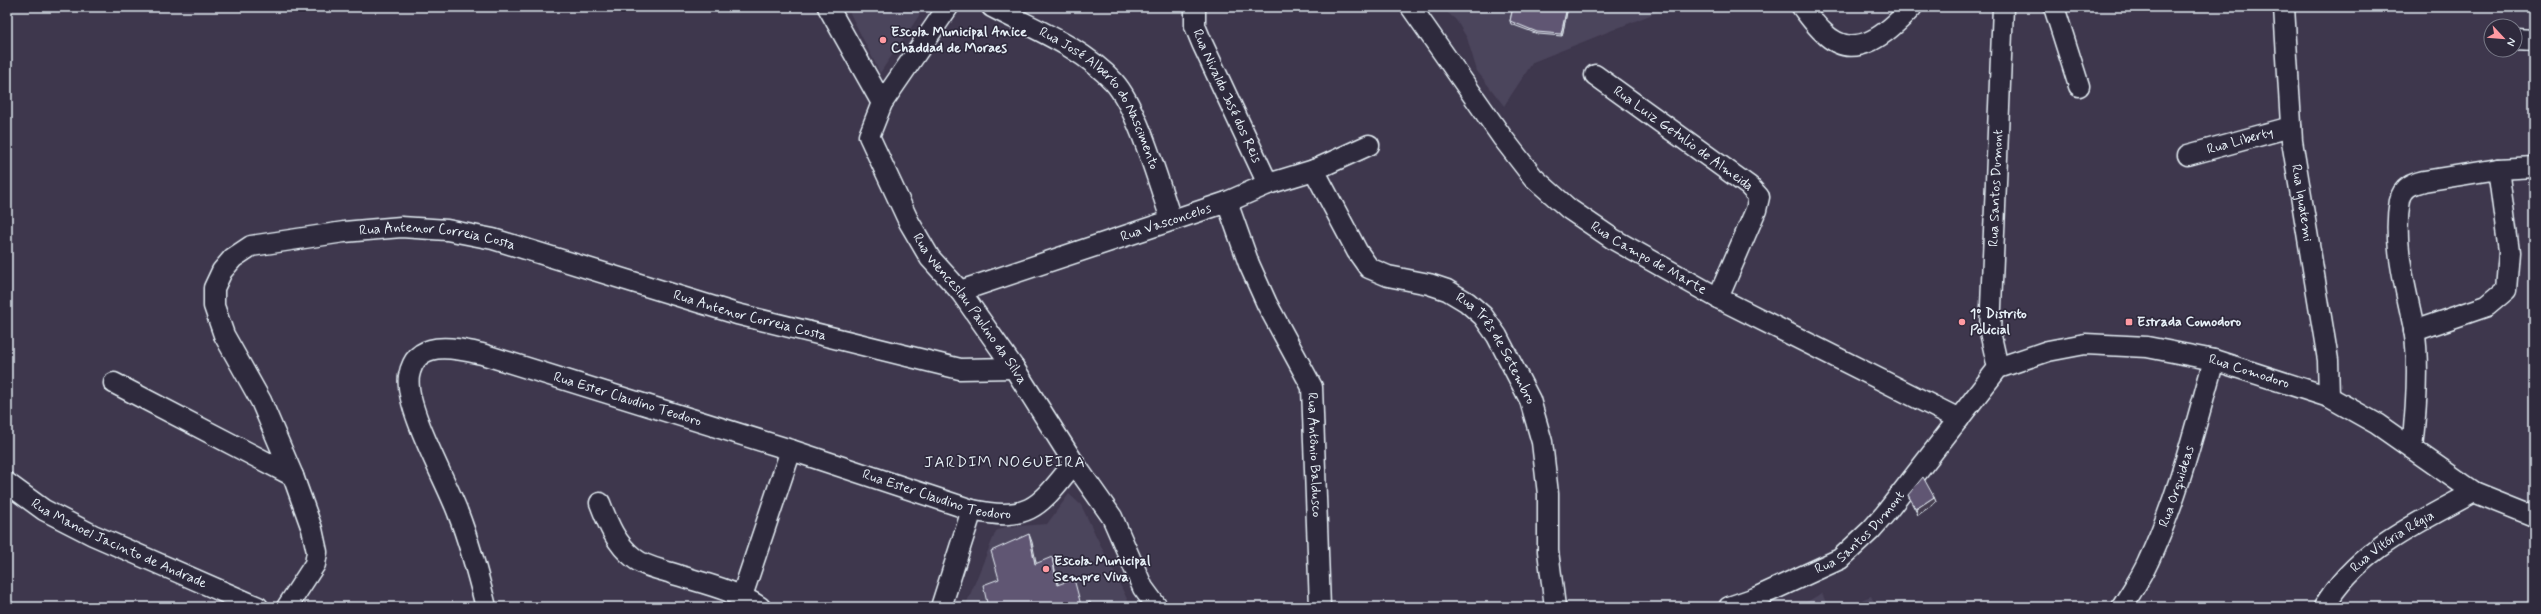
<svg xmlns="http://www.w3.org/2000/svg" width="2541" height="614" viewBox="0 0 2541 614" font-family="Mynerve,sans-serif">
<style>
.built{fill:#4b445b}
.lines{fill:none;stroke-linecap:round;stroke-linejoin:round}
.minor-casing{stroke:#e8f1f8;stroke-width:23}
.minor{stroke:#2f2a3d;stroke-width:20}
.wall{fill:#534a63;stroke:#e8f1f8}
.shaded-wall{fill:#443c50;stroke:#e8f1f8}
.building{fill:#615673;stroke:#e8f1f8}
.poi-dot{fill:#ff9aa2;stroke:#2f2a3d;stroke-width:1.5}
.labels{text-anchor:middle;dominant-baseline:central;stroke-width:3.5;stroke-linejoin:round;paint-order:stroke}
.poi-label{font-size:14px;font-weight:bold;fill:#e8f1f8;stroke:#2f2a3d;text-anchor:start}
.street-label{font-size:14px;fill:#e8f1f8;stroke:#2f2a3d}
.quarter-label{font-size:16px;letter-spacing:1px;fill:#e8f1f8;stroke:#2f2a3d}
</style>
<rect width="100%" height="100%" fill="#3e374d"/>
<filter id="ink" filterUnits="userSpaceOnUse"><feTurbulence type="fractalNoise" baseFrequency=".025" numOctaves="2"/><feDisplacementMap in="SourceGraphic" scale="8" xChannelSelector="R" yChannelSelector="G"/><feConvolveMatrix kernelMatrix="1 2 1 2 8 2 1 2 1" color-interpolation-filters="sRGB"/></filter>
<g filter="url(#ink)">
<path class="built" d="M847,7H925L880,73Z
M1441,7H1670L1533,62L1504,106L1477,71L1467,38L1456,20Z
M1069,494L1081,505L1131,607H965L996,531L1005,527L1047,524Z
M1822,593L1828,607H1804L1803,604Z
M1871,596L1876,607H1844Z"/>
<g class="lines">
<g class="minor-casing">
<g id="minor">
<path d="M828,7L882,103"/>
<path id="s1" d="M948,7L882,103L869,136L909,222L930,258L960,291L1014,368L1074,463L1112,517L1143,588L1157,607"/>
<path id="s2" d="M992,7C1032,28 1082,47 1114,82C1137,107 1159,184 1171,219"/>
<path id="s3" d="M1195,7V26L1202,43L1268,184"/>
<path id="s4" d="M1411,7L1502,137L1533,177L1569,209L1613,239L1718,298L1959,419"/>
<path d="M1802,7C1809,16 1816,26 1824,33C1855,64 1890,31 1912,7"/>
<path d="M2054,7L2079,86"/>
<path id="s5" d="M2284,7L2292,141L2328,360L2329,397"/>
<path d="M2515,39L2534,40"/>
<path id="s6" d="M1595,75L1749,186L1759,197L1756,210L1718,298"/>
<path id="s7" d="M2188,155L2291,127"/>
<path id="s8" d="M1314,170L1357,251L1369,268L1388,276L1429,284L1447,290L1467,302L1483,316L1497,336L1530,400L1542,442L1548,494V551L1555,607"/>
<path id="s9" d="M1227,202L1249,264L1267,304L1312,387L1320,607"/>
<path id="s10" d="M960,291L1227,202L1268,184L1314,170L1369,145"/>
<path d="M2414,331L2487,306L2506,290L2509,252L2498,169"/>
<path id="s11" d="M1998,368L1990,332L2003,7"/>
<path d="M114,383L293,476"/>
<path d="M2412,448C2416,412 2420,365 2414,329C2406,288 2392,243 2400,200C2403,187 2412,184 2424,181L2498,169L2534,167"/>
<path id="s12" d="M7,483L44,510L93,535L258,607"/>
<path d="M600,503C608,524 616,544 634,558C643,566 659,569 671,573C701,583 733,589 760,607"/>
<path d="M742,596L791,450"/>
<path id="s13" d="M287,607L315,564L317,552L312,529L293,476L261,401L224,335L214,306V288L222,271L233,258L251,246L344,232L401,227L447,230L493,239L737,314L960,369L1014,368"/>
<path id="s14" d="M486,607C478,575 470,544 458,513C447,482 404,407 409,376C416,338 455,348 482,354L791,450L972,510C1031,523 1040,505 1074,463"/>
<path d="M941,607L972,510"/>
<path id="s15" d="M1729,607L1755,598L1840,559L1871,530L1885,514L1998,368L2048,351L2085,344L2147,347L2214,360L2329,397L2377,424L2474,492L2534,516"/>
<path id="s16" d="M2122,607C2131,592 2141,578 2148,562C2178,498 2195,427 2214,360"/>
<path id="s17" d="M2324,607C2356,550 2420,522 2474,492"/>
</g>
</g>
<use href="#minor" class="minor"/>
</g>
<path class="wall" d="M1513,7H1568L1562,36L1538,34L1511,24L1510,21Z
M1908,495L1934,497L1936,502L1918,515L1910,500Z"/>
<path class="shaded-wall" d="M1567,7H1568L1562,36L1561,34Z
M1934,497L1936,502L1918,515L1916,509Z
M1029,534L1032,542L1038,572L1035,564Z
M1052,557L1054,565L1060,593L1057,585Z"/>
<path class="building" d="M1513,7H1567L1561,34L1537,32L1510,21Z
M1923,477L1934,497L1916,509L1908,495Z
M1029,534L1035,564L1052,557L1057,585L1074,579L1081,605L1090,602L1092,607H988L983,585L999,579L991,551Z"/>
</g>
<g class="poi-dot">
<circle cx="883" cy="40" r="4"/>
<circle cx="1962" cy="322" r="4"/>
<rect x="2125" y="318" width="8" height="8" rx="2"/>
<circle cx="1046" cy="569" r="4"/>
</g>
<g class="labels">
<g class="poi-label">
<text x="891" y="32">Escola Municipal Anice<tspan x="891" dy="16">Chaddad de Moraes</tspan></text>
<text x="1970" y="314">1º Distrito<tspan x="1970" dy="16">Policial</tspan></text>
<text x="2137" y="322">Estrada Comodoro</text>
<text x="1054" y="561">Escola Municipal<tspan x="1054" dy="16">Sempre Viva</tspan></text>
</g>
<g class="street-label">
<text stroke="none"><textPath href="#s3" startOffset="96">Rua Nivaldo José dos Reis</textPath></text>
<text stroke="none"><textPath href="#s2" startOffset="147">Rua José Alberto do Nascimento</textPath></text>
<text stroke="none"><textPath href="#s6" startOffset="109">Rua Luiz Getulio de Almeida</textPath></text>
<text stroke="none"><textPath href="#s7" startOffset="54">Rua Liberty</textPath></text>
<text stroke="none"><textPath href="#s11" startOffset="181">Rua Santos Dumont</textPath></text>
<text stroke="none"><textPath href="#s5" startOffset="197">Rua Iguatemi</textPath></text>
<text stroke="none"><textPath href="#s10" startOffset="217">Rua Vasconcelos</textPath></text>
<text stroke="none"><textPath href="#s13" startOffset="595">Rua Antenor Correia Costa</textPath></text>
<text stroke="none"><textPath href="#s4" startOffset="351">Rua Campo de Marte</textPath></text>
<text stroke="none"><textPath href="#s1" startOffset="353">Rua Wenceslau Paulino da Silva</textPath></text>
<text stroke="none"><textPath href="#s13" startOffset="919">Rua Antenor Correia Costa</textPath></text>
<text stroke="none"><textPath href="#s8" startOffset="272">Rua Três de Setembro</textPath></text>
<text stroke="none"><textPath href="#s15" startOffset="627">Rua Comodoro</textPath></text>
<text stroke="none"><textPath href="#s14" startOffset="485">Rua Ester Claudino Teodoro</textPath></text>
<text stroke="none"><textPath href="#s9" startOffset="272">Rua Antônio Baldusco</textPath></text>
<text stroke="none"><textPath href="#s16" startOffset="133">Rua Orquideas</textPath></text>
<text stroke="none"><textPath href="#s14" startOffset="809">Rua Ester Claudino Teodoro</textPath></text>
<text stroke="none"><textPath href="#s15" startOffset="153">Rua Santos Dumont</textPath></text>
<text stroke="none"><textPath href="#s12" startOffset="128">Rua Manoel Jacinto de Andrade</textPath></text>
<text stroke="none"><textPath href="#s17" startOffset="96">Rua Vitória Régia</textPath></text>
</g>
<g class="quarter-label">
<text x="1005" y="462">JARDIM NOGUEIRA</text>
</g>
</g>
<rect width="2541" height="614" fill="none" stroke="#2f2a3d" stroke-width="24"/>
<rect x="12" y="12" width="2517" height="590" fill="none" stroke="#e8f1f8" stroke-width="1.5" filter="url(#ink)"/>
<g transform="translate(2503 38) rotate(116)"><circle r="19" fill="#2f2a3d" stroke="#797a88"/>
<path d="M0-3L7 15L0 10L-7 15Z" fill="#ff9aa2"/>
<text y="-6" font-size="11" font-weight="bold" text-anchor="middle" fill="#e8f1f8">N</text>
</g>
</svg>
